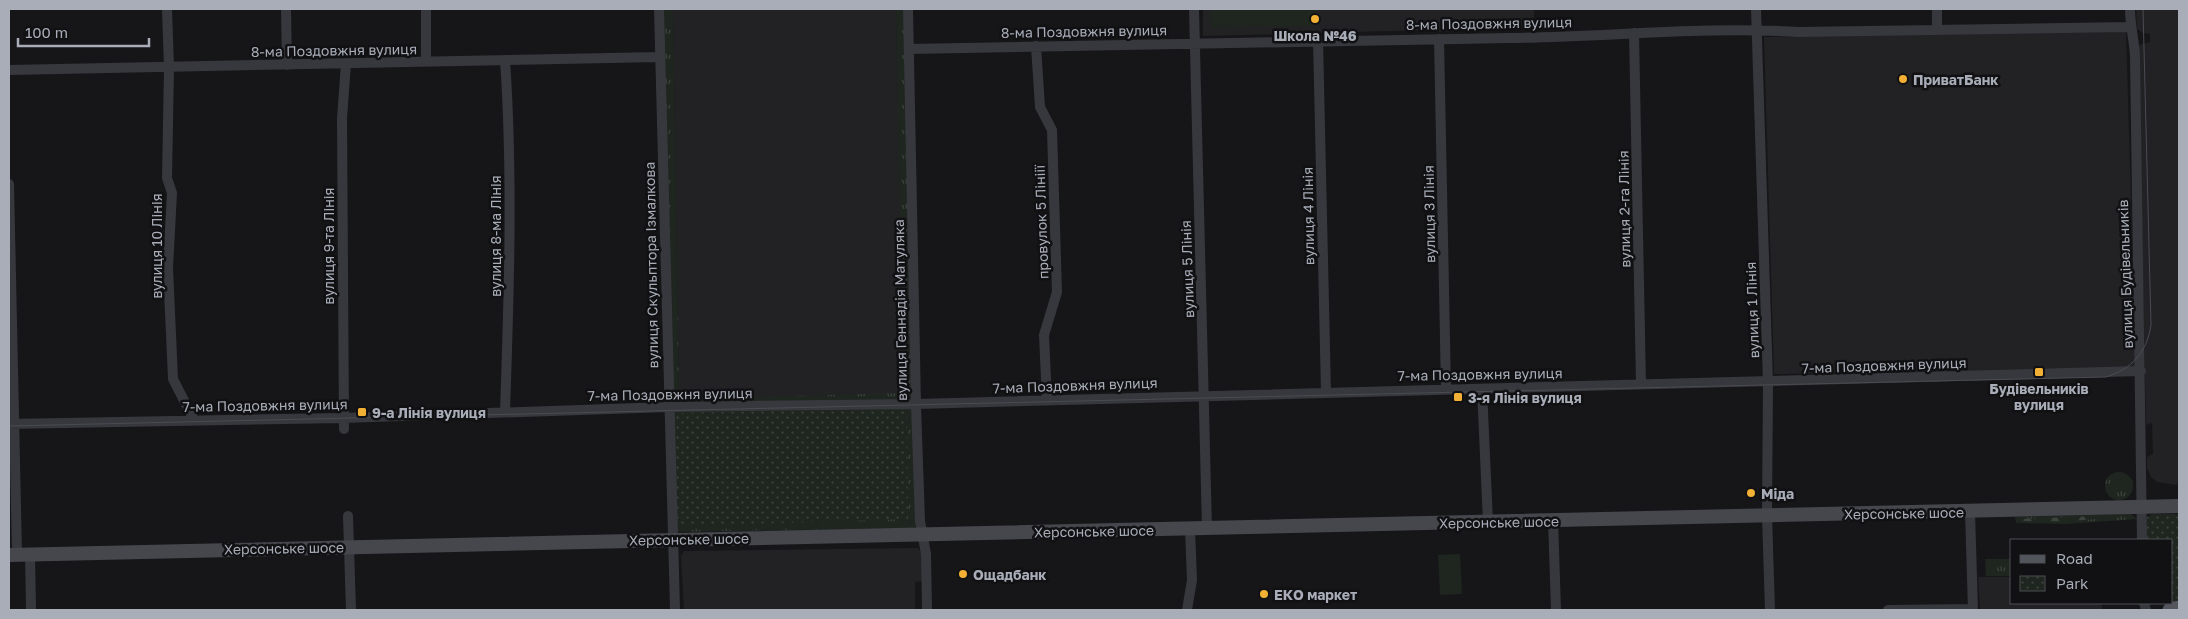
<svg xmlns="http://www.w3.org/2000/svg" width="2188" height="619" viewBox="0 0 2188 619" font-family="'Golos Text',sans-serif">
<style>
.built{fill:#222225}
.grass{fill:url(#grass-tufts)}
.forest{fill:url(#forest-firs)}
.park{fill:url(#park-dots)}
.pitch{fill:#1e261f}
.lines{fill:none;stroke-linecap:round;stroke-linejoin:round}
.street{stroke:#37383d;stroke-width:10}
.secondary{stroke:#45474d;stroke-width:14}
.primary{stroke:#53555c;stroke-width:15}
.tram{stroke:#4a4c52;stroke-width:1}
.poi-dot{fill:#f2b134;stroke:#111113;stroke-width:2}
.labels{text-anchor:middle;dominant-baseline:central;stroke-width:5;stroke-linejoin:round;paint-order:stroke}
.street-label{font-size:14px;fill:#a8adb8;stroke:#111113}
.poi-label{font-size:14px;font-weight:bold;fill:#a8adb8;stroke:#111113;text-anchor:start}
</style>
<defs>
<pattern id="grass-tufts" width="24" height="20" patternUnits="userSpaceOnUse" patternTransform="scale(1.25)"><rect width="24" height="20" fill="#1e261f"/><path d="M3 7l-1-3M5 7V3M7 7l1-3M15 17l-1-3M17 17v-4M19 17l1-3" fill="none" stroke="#3c433d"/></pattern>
<pattern id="forest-firs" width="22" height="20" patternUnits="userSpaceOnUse" patternTransform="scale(1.25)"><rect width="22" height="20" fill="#1e261f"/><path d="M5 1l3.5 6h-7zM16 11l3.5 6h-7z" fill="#3c433d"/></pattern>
<pattern id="park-dots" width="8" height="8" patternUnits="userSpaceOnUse" patternTransform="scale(1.25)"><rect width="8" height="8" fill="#1e261f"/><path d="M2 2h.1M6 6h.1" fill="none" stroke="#3c433d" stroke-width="1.8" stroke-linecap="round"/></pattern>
</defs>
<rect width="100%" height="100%" fill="#161618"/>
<path class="built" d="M673,9H896L904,394L679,399Z
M1203,9H1534V27L1437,32L1436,30L1390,31L1203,36Z
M2136,9H2179V476L2177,485L2157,482L2151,477L2147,468V457L2153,454L2152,423L2146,425L2138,50L2139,45L2150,42V34L2143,33L2137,29Z
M2126,32L2136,369L1774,374L1764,37Z
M918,548L923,555L922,581L915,582V610H684L681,556L684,551Z
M1978,577H2012V603H2101L2103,610H1980Z"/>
<path class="grass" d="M663,9H673L679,399L903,393L896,9H905L916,526L913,528L676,532Z
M2105 486a14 14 0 1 1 28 0a14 14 0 1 1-28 0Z
M2131,514L2137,519L2065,524L2016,523L2015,517Z
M1985,559H2012V576H1986Z"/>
<path class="forest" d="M2097,516L2106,518L2060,522L2017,521L2019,519Z"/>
<path class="park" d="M907,408L908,519L680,526L675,520V413Z
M2152,514H2179V600L2172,602V540H2146V518Z"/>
<path class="pitch" d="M1211,9H1316V26L1211,27Z
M1460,554L1462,594L1440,595L1438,555Z"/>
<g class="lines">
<path class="street" d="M167,9L169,68L167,178L172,193L168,268L173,379L194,420
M286,9L287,65
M426,9V61
M659,9L675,610
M908,9L916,405L920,521L926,554L927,610
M1194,9L1207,529
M1756,9L1768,382L1767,515L1770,610
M1937,9V29
M2130,9C2130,25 2134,39 2135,56L2142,540
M1634,33L1641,384
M1439,39L1446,389
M1318,40L1326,392
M1036,46L1040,107L1052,130L1057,292L1044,335L1047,400
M909,49C1109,44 1309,41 1509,38C1606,37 1703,26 1799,32L2130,27
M505,60C513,177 509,295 505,412
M9,70L660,57
M9,184L17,554
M1482,389L1488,522
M9,424L343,418L668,407L916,404L2141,371
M344,429L342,118L346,64
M1970,512L1973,610
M348,516L351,610
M1553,520L1556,610
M30,554L31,610
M2144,603L2146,610
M1187,610L1192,580L1190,529
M1888,610L1973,609"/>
<path class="secondary" d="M9,555L2179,506"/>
<path class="primary" d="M2170,610L2179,608"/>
<path class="tram" d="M9,426L2106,377C2132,369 2147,352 2151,325L2143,9"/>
</g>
<g class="poi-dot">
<circle cx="1315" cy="19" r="5"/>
<circle cx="1903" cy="79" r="5"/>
<rect x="2034" y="367" width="10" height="10" rx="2.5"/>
<rect x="1453" y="392" width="10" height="10" rx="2.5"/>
<rect x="357" y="407" width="10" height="10" rx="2.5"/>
<circle cx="1751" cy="493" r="5"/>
<circle cx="963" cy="574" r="5"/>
<circle cx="1264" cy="594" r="5"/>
</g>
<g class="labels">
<g class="street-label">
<text transform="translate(1489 23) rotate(-1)">8-ма Поздовжня вулиця</text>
<text transform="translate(1084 31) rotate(-1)">8-ма Поздовжня вулиця</text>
<text transform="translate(334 50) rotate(-1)">8-ма Поздовжня вулиця</text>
<text transform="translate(1624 209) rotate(-91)">вулиця 2-га Лінія</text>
<text transform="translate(1429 214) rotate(-91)">вулиця 3 Лінія</text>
<text transform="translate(1308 216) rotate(-91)">вулиця 4 Лінія</text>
<text transform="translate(1041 222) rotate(-92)">провулок 5 Лініії</text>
<text transform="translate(495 236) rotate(-90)">вулиця 8-ма Лінія</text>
<text transform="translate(156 246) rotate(-90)">вулиця 10 Лінія</text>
<text transform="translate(328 246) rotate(-90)">вулиця 9-та Лінія</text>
<text transform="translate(651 265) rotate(-91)">вулиця Скульптора Ізмалкова</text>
<text transform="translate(1187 269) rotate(-92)">вулиця 5 Лінія</text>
<text transform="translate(2125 274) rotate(-92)">вулиця Будівельників</text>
<text transform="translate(900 310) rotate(-91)">вулиця Геннадія Матуляка</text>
<text transform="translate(1752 310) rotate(-92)">вулиця 1 Лінія</text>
<text transform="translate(1884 365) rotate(-2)">7-ма Поздовжня вулиця</text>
<text transform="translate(1480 374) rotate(-1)">7-ма Поздовжня вулиця</text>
<text transform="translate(1075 385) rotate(-2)">7-ма Поздовжня вулиця</text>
<text transform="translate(670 394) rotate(-1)">7-ма Поздовжня вулиця</text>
<text transform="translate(265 405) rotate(-1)">7-ма Поздовжня вулиця</text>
<text transform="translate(1904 513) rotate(-1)">Херсонське шосе</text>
<text transform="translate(1499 522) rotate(-1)">Херсонське шосе</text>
<text transform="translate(1094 531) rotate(-1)">Херсонське шосе</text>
<text transform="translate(689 539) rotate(-1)">Херсонське шосе</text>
<text transform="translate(284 548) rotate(-1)">Херсонське шосе</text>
</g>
<g class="poi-label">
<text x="1315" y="35" text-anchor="middle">Школа №46</text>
<text x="1913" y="79">ПриватБанк</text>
<text x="2039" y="388" text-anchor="middle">Будівельників<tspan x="2039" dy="16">вулиця</tspan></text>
<text x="1468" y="397">3-я Лінія вулиця</text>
<text x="372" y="412">9-а Лінія вулиця</text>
<text x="1761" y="493">Міда</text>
<text x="973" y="574">Ощадбанк</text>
<text x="1274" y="594">ЕКО маркет</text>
</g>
</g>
<rect width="2188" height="619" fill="none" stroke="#a8adb8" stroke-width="20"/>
<rect x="2010" y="539" width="162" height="65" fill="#111113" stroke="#4d4f55"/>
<rect x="2020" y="555" width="25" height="8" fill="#53555c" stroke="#4d4f55"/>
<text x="2056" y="564" font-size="15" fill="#a8adb8">Road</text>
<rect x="2020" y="576" width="25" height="15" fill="url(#park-dots)" stroke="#4d4f55"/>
<text x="2056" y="589" font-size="15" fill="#a8adb8">Park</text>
<path d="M18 38v8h131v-8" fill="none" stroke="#a8adb8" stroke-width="2.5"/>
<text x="25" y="38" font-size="15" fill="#a8adb8" stroke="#111113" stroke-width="4" paint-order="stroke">100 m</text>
</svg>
